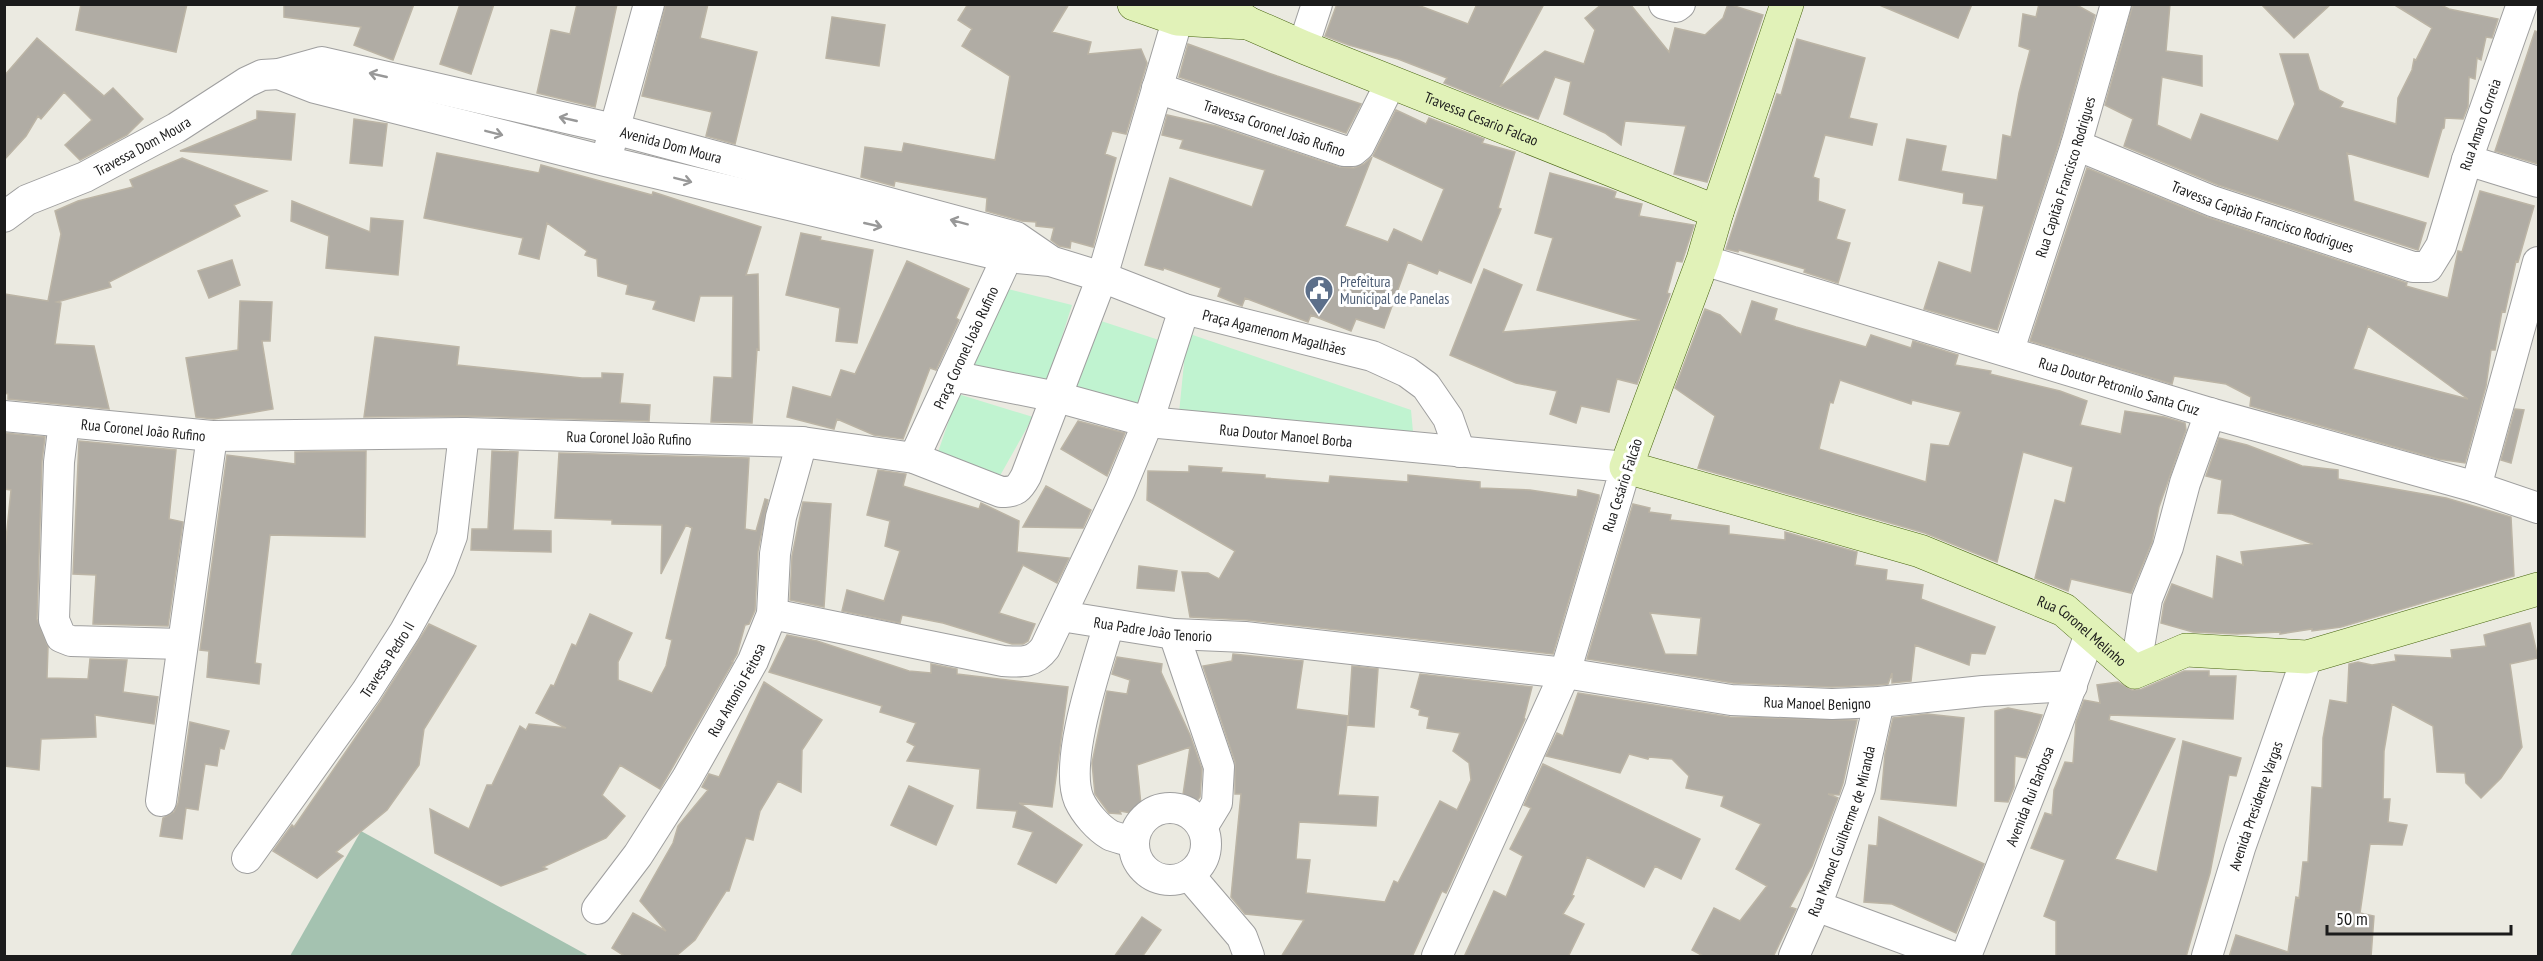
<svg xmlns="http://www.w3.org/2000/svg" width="2543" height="961" viewBox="0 0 2543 961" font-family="'PT Sans Narrow',sans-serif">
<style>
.cemetery{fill:#a4c2b0}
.park{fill:#c0f3d0}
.building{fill:#b0aca4;stroke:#bbb4a5;stroke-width:1.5;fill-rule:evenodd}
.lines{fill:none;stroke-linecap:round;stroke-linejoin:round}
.street-casing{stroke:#9f9f9f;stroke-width:32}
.secondary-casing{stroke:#47640f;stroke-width:34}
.street{stroke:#fff;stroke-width:30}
.secondary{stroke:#e1f2b8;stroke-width:33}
.oneway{stroke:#989898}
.labels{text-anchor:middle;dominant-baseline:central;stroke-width:6;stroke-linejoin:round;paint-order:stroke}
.street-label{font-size:15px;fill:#1b1b1b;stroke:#fff}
.service-label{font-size:15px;fill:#4e5e75;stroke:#fff;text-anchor:start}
</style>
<rect width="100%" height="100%" fill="#ebeae1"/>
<path class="cemetery" d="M361,831L589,956H290Z"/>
<path class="park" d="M1004,288L1072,305L1045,390L969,365Z
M1095,319L1159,340L1134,416L1067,395Z
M1187,333L1411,410L1414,443L1179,413Z
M958,394L1033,417L997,481L936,458Z"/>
<path class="building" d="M81,4H187L176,52L76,30Z
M284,4H414L393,60L354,45L361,27L284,17Z
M460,4H494L471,74L440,64Z
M577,4H617L595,107L537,93L551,30L570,34Z
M666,4H708L700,38L757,52L735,144L706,136L712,112L642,96Z
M968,4H1069L1052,32L1091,42L1088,54L1141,49L1147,63L1126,134L1112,131L1105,154L1116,158L1093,247L1071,241L1070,248L1059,246L1051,240L1054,228L1036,226V222L1022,221L986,211L987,198L895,181L894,186L861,177L865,147L902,152L904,143L995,160L1010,76L962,46L972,29L958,20Z
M1337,4H1415L1468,24L1477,4H1544L1500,87L1545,51L1584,64L1595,30L1585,18L1602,4H1630L1669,52L1675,28L1705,35L1723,18L1728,4L1763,15L1707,182L1674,174L1686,126L1625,121L1621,145L1605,133L1564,114L1571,82L1555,77L1538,119L1504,107L1444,83L1447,78L1398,59L1349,45L1325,36Z
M1877,4H1972L1958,38Z
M2039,4H2075L2095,15L2060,140L1997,330L1924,309L1939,262L1971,273L1984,206L1963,203L1964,193L1899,180L1907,139L1946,146L1941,171L1997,180L2003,135L2011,137L2019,93L2030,50L2019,46L2023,14L2036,17Z
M2133,4H2170L2166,51L2202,56V86L2162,77L2157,125L2191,140L2201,114L2278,141L2295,104L2280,54H2308L2319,90L2343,102L2340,107L2396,124L2398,98L2412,70L2414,59L2416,60L2432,28L2393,4H2439L2449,9L2498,19L2492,38L2486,37L2481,60L2477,58L2475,79L2469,77L2468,106L2463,119L2445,118L2444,128L2442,129L2428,177L2347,153L2354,201L2426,223L2418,250L2218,185L2124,146L2133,119L2105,105Z
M2261,4H2331L2294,38Z
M832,17L885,25L879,66L826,58Z
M2535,31L2538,32V164L2495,151Z
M37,38L104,96L113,88L143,119L127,135L80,160L65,145L92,120L64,92L41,119L38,116L26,136L4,160V76Z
M1797,39L1865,58L1849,118L1877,124L1872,145L1825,135L1813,177L1819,179L1818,201L1845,210L1836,239L1850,243L1838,283L1804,272L1805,269L1739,250L1738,252L1726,249L1777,94L1781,95Z
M1188,44L1277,76L1361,104L1346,133L1179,77Z
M1396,110L1426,124L1429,118L1484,139L1482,143L1515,152L1498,208L1501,209L1471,283L1439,270L1437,274L1408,262L1384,328L1356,319L1351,331L1311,315L1308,322L1245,298L1242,306L1218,296L1221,288L1164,268L1163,270L1145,265L1170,178L1252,207L1265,170L1180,148L1183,140L1162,135L1167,115L1216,126L1339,167L1354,168L1364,164L1372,157L1345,226L1388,242L1394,229L1422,242L1444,189L1373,156Z
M257,111L295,114L291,160L180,151L257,119Z
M354,119L387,124L382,166L350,163Z
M437,153L539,173L541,165L652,195L653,192L761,227L746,275L758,274L759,350L757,349L752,423L711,422L714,377L732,378L733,296H700L694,321L653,309L656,301L626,294L628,285L598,276L597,259L585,255L587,251L547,223L539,259L519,254L523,238L424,218Z
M182,158L267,191L234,205L240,216L109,282L111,287L57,302L61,303L55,344L94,346L109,409L8,399V394L4,393V294L48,301L61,234L55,211L78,201L133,187L130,180Z
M2087,168L2207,217L2407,283L2406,286L2448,298L2458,251L2462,252L2480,191L2534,206L2518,262L2516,261L2505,312L2502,311L2495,350H2491L2486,386L2465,463L2438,459L2250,406L2251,397L2226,384L2174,376L2172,384L2030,341ZM2368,326L2468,399L2353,369Z
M1550,173L1608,189L1616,192L1614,198L1642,204L1639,216L1694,225L1682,262L1676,261L1667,293L1670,294L1637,384L1617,379L1609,412L1581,406L1576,423L1550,414L1557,391L1516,383L1450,355L1484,269L1522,285L1503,332L1640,320L1537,290L1553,238L1535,233Z
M292,201L370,232L371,218L403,221L398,275L326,268L329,236L291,221Z
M801,233L821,237L820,240L873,250L857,343L836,341L840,308L786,295Z
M232,260L240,285L209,298L198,271Z
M907,261L969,289L956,318L959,320L936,370L930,368L903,439L874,435L837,419L834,429L787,417L793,387L831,397L841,370L855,374Z
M240,301L272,302L270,341H262L273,409L214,419L196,417L186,358L238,350Z
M1752,301L1777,309L1774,320L1796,327L1866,347L1871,335L1911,348L1913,341L1958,355L1955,365L1991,371L1990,374L2060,391L2087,401L2080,425L2121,434L2125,411L2164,417L2185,423L2186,430L2159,507L2152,542L2131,593L2071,579L2068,591L2035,578L2055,500L2065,503L2073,467L2023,452L1997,562L1925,533L1698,468L1715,416L1675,388L1705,309L1720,315L1741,335ZM1840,380L1911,404L1912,400L1961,412L1949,446L1931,444L1926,482L1819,449L1830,402L1833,403Z
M375,337L459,347L457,365L582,378H602V373L623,374L620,403L650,405L649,421L464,416L364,417Z
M2515,409L2524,410L2511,463L2501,460Z
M1078,421L1125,433L1107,476L1061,449Z
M4,433L45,437L42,461L37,619L48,647L47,678L88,679L90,659L127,660L123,692L158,697L154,724L95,715L96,737L41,739L39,770L4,766V559L11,490L4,489Z
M2219,438L2247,445L2302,466L2338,470V479L2446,498L2511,517L2514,576L2341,627L2312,631V629L2280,634V632L2237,634L2193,632L2161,623L2164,604L2172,584L2213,599L2217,556L2243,565L2241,552L2313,544L2232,514L2218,513L2222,480L2206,476Z
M79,441L176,450L169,519L183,522L168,626L93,624L96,575L73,574Z
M366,451L365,537L270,535L255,663L261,664L259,684L207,677L209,651L200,650L227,455L295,464V452Z
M492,451L518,452L513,530L551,531V552L471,550L472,529H488Z
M559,453L749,458L745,529L756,531L765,499L768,500L758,551L755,610L749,624L745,625L737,654L733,661H731L733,662L660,789L620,765L602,795L625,816L606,838L543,867L547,869L501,886L435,853L430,809L469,829L487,785H492L520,726L526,730L529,724L566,728L536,713L551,685L554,686L572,644L576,646L590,614L632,633L618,662V680L652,693L666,666L672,640L666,638L692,528L686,525L661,574L662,525L612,524V520L555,518Z
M1189,466L1222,468L1221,472L1265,475V478L1329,483L1330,476L1408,482V475L1480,482V488L1530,490L1577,497L1578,490L1599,495V498L1553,654L1247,620L1190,617L1182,572L1208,573L1219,579L1235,551L1147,500L1148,471L1189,472Z
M878,470L906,474L903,486L979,509L981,503L1019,521L1017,552L1069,558L1057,583L1023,565L999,613L1035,624L1028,641L1023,644H1012L943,623L902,615L900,623L842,611L847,590L884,601L900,551L885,546L890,521L867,515Z
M1046,486L1091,510L1083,528L1023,527Z
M803,502L831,504L824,607L790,600L792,556Z
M1633,504L1650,508L1649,512L1671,515L1670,520L1729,526V534L1785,540V532L1857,552L1855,565L1887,570L1886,580L1923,585L1921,599L1995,627L1985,654L1971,653L1969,665L1915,645L1911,681L1892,683V673L1888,684L1878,685L1832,687L1733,683L1587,659ZM1650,613L1701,618L1697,655L1665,654Z
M1139,566L1177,571L1174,591L1137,588Z
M2530,623L2538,658L2510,664L2522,747L2501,778L2481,798L2466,783L2465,773L2437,772L2433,726L2392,704L2384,751L2383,799H2390L2388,822L2407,825L2402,845L2370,844L2360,913L2374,916L2371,957H2229L2236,935L2288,952L2296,897L2299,898L2303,862H2308L2312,787L2322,788L2323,738L2330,700L2347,703L2349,664L2358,662L2372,665L2396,661L2395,655L2452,658L2451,650L2486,646L2484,635Z
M429,624L476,646L424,729L419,765L387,810L336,852L343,856L317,878L273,851L292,825L294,827L380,702Z
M787,635L817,641L909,671L931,673V664L957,669V674L1068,687L1052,807L1019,803L1082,845L1056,883L1018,864L1033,832L1013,827L1017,811L977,808L980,769L907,761L915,746L907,742L916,723L880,712L882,706L769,672Z
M1233,654L1303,661L1296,709L1348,716L1338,795L1378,797L1376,826L1299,822L1296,859L1310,860L1306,893L1385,902L1394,881L1398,883L1440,801L1457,810L1471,780L1469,763L1453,751L1460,733L1427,728L1429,717L1419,715L1420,710L1411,707L1420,674L1532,687L1524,718L1525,719L1448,889L1446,893L1442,891L1412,957H1281L1304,920L1245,914L1231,897L1241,794H1235V762L1203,666L1232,661Z
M1117,657L1162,664L1161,672L1190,735L1202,769L1200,797L1179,822L1190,747L1137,765L1142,815L1120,811L1121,814L1109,813L1095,794L1092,763L1107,691L1127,694L1130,680L1112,674Z
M1352,666L1378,669L1374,727L1348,725Z
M2184,671H2209V676H2236L2233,719L2110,715L2109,720L2175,739L2115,859L2157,872L2183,741L2241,758L2236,776L2229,775L2210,873L2186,957H2056V921L2044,916L2065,860L2031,848L2045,813L2052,815L2054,790L2065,762L2073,763L2076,722L2084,700L2100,703L2097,685L2118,682L2132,690L2142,689Z
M764,682L822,720L802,750L801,792L778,781L760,811L753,840L746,838L729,891H726L695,940L675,957H626L612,948L633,913L666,931L640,901L673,843L678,826L708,790L702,787L709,774L719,777Z
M1578,693L1730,717L1857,720L1843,783L1839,795L1828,794L1838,798L1812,866L1790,907L1796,909L1773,957H1705L1692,950L1714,908L1740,921L1767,886L1736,869L1761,824L1721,806L1724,796L1686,788L1689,776L1672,759L1649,757L1648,759L1629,754L1620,773L1546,756L1557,733L1563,736Z
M2008,708L2042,715L2026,758L2015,756L2014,787L2008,802L1995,801V711Z
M1927,714L1964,718L1956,806L1881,799L1885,754L1893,718Z
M190,722L229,731L224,749L220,748L217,766L205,764L198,810L186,808L182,839L160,836L163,818L174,812L178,803Z
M1543,764L1700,839L1681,879L1655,866L1644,887L1587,857L1572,895L1574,896L1563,914L1584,924L1568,957H1464L1494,891L1506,897L1523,856L1510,849L1531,808L1524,805Z
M909,786L953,806L936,845L891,825Z
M1879,817L1984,864L1956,933L1892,904L1864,902L1869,845L1877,846Z
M1142,917L1161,930L1142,957H1114Z"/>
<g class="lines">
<g class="street-casing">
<g id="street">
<path d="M1664,4L1676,7L1680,4"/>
<path d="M1303,47L1317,4"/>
<path id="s1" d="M279,74L315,88L605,161L1007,257L1050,261L1102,277L1184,309L1372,356L1407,372L1426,386L1448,418L1460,452"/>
<path id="s2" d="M1157,88L1344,151H1353L1359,146L1391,82"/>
<path id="s3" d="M2076,145L2212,201L2413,267H2428L2441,246L2467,160L2522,4"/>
<path d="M609,149L649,4"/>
<path d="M2467,160L2538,182"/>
<path id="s4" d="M4,217L27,200L85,177L176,128L247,82L262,75L279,74L322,62L614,129L1016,237L1048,259"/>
<path id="s5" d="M1703,260L2210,413L2476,487L2538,508"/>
<path id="s6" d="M2009,350L2076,145L2116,4"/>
<path id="s7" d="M952,376L1057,397L1148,422L1626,467L1565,673L1437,956"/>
<path id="s8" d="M4,416L212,436L464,433L802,442L914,458L1001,492C1016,492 1019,489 1026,476L1102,277L1182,4"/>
<path d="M64,422L59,462L54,620L61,637L71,641L182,644"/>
<path id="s9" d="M914,458L1015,240"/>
<path d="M2476,487L2538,262"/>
<path d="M772,614L1003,661C1021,662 1033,664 1045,648L1120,490L1148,422L1184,309"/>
<path id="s10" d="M1061,616L1174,634L1245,637L1565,673L1731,700L1832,704L1879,702L1983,691L2072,686"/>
<path d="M1109,624C1097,665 1063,762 1079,800C1085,813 1098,828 1110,835C1116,838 1125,839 1132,842"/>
<path d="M1174,634L1219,767L1217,803L1203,826"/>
<path d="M2135,672L2147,599L2168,547L2185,483L2210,413"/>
<path d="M161,801L212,436"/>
<circle cx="1170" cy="844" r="36"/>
<path id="s11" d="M247,858L366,692L405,631L440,568L452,536L464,433"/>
<path d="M1189,875L1242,937L1249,956"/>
<path d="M1816,906L1951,956"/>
<path id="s12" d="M597,909L638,855L687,778L753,661L772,614L775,554L781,517L802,442"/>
<path id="s13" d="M1794,956L1816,906L1860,788L1879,702"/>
<path id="s14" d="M1966,956L2054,733L2090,634"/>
<path id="s15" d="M2207,956L2240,848L2307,657"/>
</g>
</g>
<g class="secondary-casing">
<g id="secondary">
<path d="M1134,4L1177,19L1248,23"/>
<path id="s16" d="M1220,4L1248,23L1303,47L1717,212"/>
<path id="s17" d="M1787,4L1717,212L1703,260L1626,467L1920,551L2064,610L2135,672L2186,650L2307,657L2538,589"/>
</g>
</g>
<use href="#street" class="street"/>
<use href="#secondary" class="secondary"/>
</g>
<defs><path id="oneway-shaft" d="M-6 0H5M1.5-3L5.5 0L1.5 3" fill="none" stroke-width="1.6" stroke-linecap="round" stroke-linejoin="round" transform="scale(1.5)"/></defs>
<g class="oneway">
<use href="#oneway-shaft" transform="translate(378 75) rotate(-167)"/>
<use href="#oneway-shaft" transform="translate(568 119) rotate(-167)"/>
<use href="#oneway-shaft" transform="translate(494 133) rotate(14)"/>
<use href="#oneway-shaft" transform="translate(683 180) rotate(14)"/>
<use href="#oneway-shaft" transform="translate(959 222) rotate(-165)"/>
<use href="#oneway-shaft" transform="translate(873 225) rotate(13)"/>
</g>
<defs>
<g id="civic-pin" transform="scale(1.5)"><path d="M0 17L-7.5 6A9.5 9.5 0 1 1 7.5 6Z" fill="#5c6f8a" stroke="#fff"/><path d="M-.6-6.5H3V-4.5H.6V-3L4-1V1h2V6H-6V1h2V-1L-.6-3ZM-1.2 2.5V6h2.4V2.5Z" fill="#fff"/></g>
</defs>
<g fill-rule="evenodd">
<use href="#civic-pin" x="1319" y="290"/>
</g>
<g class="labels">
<g class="street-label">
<text stroke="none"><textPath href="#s16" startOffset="286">Travessa Cesario Falcao</textPath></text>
<text stroke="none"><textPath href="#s3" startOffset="526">Rua Amaro Correia</textPath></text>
<text stroke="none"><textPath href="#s2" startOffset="124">Travessa Coronel João Rufino</textPath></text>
<text stroke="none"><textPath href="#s4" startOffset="716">Avenida Dom Moura</textPath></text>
<text stroke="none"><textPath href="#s4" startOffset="156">Travessa Dom Moura</textPath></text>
<text stroke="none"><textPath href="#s6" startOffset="182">Rua Capitão Francisco Rodrigues</textPath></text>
<text stroke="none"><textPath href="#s3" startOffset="200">Travessa Capitão Francisco Rodrigues</textPath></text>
<text stroke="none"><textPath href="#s1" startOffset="1030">Praça Agamenom Magalhães</textPath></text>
<text stroke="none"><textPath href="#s9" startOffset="122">Praça Coronel João Rufino</textPath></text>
<text stroke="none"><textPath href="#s5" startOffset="435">Rua Doutor Petronilo Santa Cruz</textPath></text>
<text stroke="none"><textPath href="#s8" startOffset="140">Rua Coronel João Rufino</textPath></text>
<text stroke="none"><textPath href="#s7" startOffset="340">Rua Doutor Manoel Borba</textPath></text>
<text stroke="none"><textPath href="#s8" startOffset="626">Rua Coronel João Rufino</textPath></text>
<text transform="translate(1622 485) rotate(-72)">Rua Cesário Falcão</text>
<text stroke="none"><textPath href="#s10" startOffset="93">Rua Padre João Tenorio</textPath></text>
<text stroke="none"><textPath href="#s17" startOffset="978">Rua Coronel Melinho</textPath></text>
<text stroke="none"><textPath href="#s11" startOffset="243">Travessa Pedro II</textPath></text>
<text stroke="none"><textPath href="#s12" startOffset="260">Rua Antonio Feitosa</textPath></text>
<text stroke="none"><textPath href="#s10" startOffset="762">Rua Manoel Benigno</textPath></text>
<text stroke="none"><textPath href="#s14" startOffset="172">Avenida Rui Barbosa</textPath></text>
<text stroke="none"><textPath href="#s15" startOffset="158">Avenida Presidente Vargas</textPath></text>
<text stroke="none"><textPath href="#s13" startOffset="134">Rua Manoel Guilherme de Miranda</textPath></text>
</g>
<g class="service-label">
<text x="1340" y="281">Prefeitura<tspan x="1340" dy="17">Municipal de Panelas</tspan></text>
</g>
</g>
<rect width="2543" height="961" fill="none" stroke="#1b1b1b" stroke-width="12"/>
<path d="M2327 925v9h184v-9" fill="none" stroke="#1b1b1b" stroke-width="3"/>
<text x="2336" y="925" font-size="18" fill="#1b1b1b" stroke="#ffffff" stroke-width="4.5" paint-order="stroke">50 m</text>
</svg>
